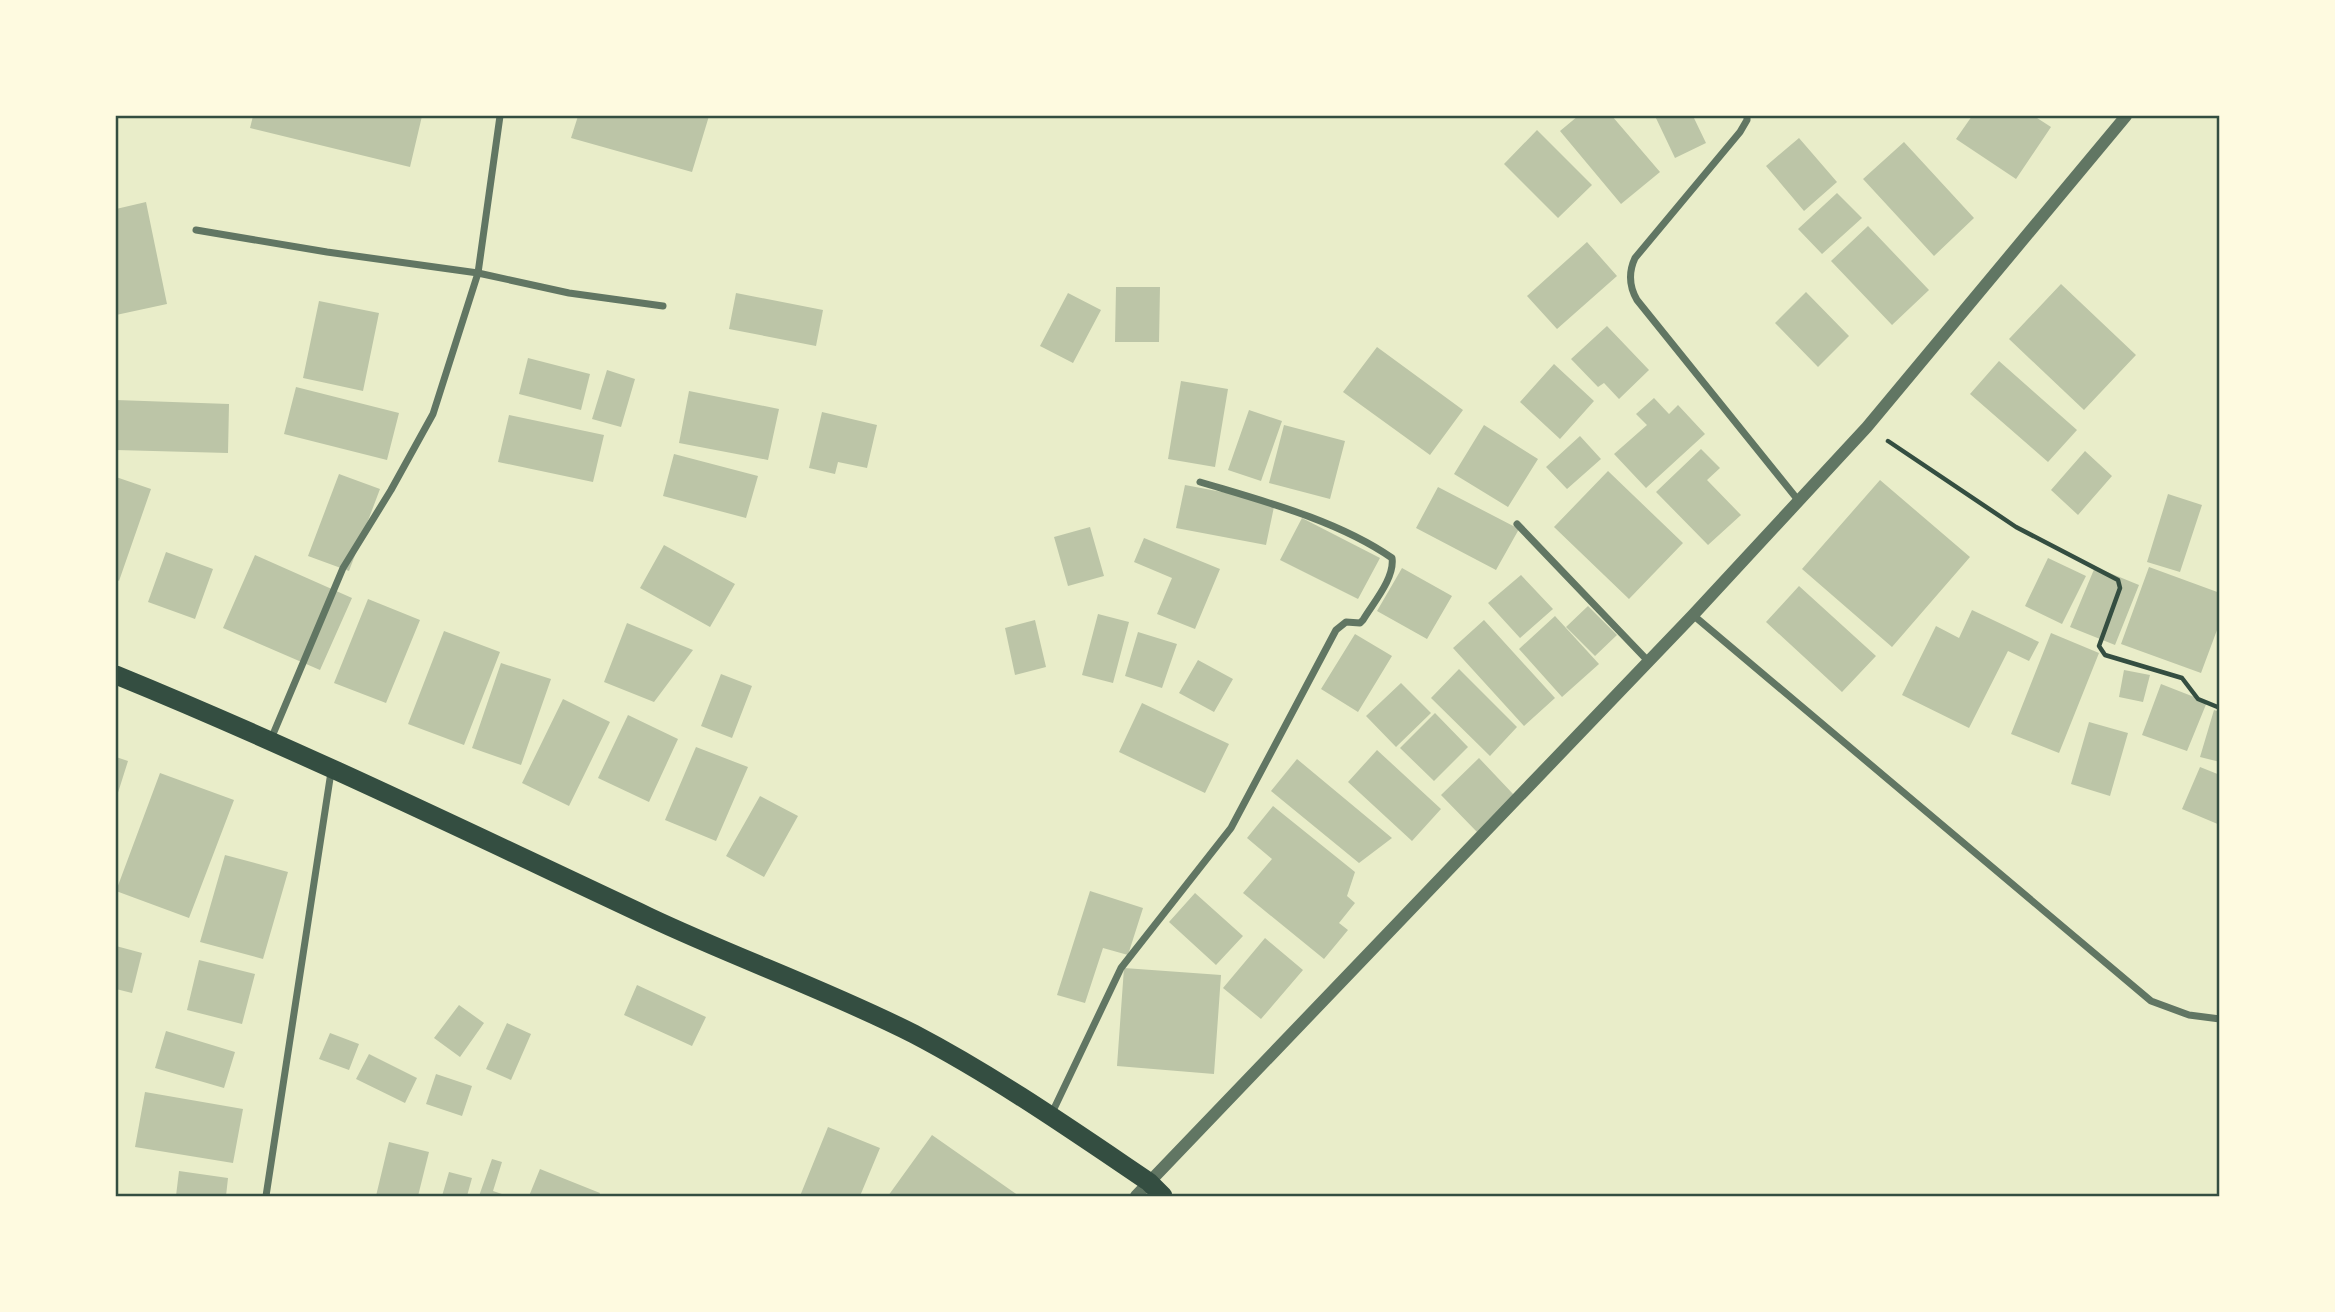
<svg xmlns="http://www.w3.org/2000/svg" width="2335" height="1312" viewBox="0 0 2335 1312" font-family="Jost,sans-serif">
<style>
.building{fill:#bcc5a7}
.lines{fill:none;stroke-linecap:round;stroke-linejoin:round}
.path{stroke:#344e41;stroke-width:4.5}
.minor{stroke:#617663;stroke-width:7}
.tertiary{stroke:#617663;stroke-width:12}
.trunk{stroke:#344e41;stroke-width:19}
.neatline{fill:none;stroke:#344e41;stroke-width:2.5}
</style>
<rect width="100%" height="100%" fill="#e9edc9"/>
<path class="building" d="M253,116H422L410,167L250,128Z
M578,116H709L692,172L571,138Z
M1578,116H1612L1660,172L1621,204L1560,131Z
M1655,116H1693L1706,143L1675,158Z
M1972,116H2034L2051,127L2016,179L1956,139Z
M1537,130L1592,185L1558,218L1504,164Z
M1799,138L1837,182L1804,211L1766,166Z
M1904,142L1974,218L1934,256L1863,179Z
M1837,193L1862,218L1822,254L1798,229Z
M146,202L167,304L116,315V209Z
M1868,226L1929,290L1892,325L1831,261Z
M1587,242L1617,276L1557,329L1527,296Z
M2061,284L2136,355L2084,410L2009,339Z
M1116,287H1160L1159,342H1115Z
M1806,292L1849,336L1818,367L1775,323Z
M736,293L823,310L816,346L729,329Z
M1068,293L1101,310L1073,363L1040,346Z
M319,301L379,313L363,391L303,378Z
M1607,326L1649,370L1619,399L1604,383L1598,387L1571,359Z
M1377,347L1463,410L1430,455L1343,392Z
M528,358L590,374L581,410L519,394Z
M1999,361L2077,430L2048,462L1970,394Z
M1554,364L1594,401L1560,439L1520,402Z
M607,370L635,379L621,427L592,419Z
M1181,381L1228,389L1215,467L1168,459Z
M296,387L399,413L387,460L284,434Z
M689,391L779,409L768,460L679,443Z
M1654,398L1669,414L1678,405L1705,434L1646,488L1614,454L1647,425L1636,414Z
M116,400L229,404L228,453L116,450Z
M1249,410L1282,421L1261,481L1228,470Z
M822,412L877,425L867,468L838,462L835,474L809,468Z
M509,415L604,435L593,482L498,462Z
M1284,425L1345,441L1330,499L1269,483Z
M1484,425L1538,459L1508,507L1454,474Z
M1580,436L1601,459L1567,489L1546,467Z
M1701,449L1720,468L1707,480L1741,515L1708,545L1656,492Z
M2085,451L2112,476L2078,515L2051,490Z
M674,454L758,476L746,518L663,496Z
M1608,471L1683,543L1629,599L1554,527Z
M339,474L380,489L349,571L308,556Z
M116,477L151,489L119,581L116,579Z
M1880,480L1970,557L1892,647L1802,569Z
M1185,485L1275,502L1266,545L1176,528Z
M1438,487L1519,529L1496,570L1416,528Z
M2168,494L2202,505L2180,572L2147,562Z
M1302,518L1380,558L1358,599L1280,560Z
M1090,527L1104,576L1068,586L1054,537Z
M1144,538L1220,569L1195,629L1157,614L1172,578L1134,562Z
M664,545L735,584L710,627L640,588Z
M166,552L213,569L195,619L148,602Z
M255,555L352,598L320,670L223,628Z
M2048,558L2086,576L2062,624L2025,606Z
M2095,567L2139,585L2115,645L2070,627Z
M2149,567L2220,593V622L2201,673L2121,644Z
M1402,568L1452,596L1427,639L1377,611Z
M1521,575L1553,609L1520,638L1488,603Z
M1799,586L1876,656L1842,692L1766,622Z
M368,599L420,620L386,703L334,683Z
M1588,606L1617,635L1595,656L1566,627Z
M1972,610L2039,642L2029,661L2008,651L1969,728L1902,695L1936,626L1959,638Z
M1098,614L1129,622L1113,683L1082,675Z
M1555,616L1599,664L1562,697L1519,649Z
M1035,620L1046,667L1015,675L1005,628Z
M1484,620L1555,698L1524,726L1453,648Z
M627,623L693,650L654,702L604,682Z
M444,631L500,652L464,745L408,724Z
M1138,632L1177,644L1162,688L1125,676Z
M2051,633L2099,653L2059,753L2011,734Z
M1355,634L1392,656L1358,712L1321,689Z
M1198,660L1233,679L1214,712L1179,693Z
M501,663L551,679L521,765L472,748Z
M1459,669L1517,727L1490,756L1431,698Z
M2124,670L2150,675L2143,702L2119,697Z
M721,674L752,686L732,738L701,726Z
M1401,683L1431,713L1396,747L1366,716Z
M2161,684L2207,702L2187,751L2142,735Z
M563,699L610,722L569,806L522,783Z
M1142,703L1229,744L1205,793L1119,752Z
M2214,710L2220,712V762L2200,757Z
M1435,713L1468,747L1434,781L1400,748Z
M628,715L678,739L649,802L598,778Z
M2089,722L2128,733L2110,796L2071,784Z
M696,747L748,767L716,841L665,820Z
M1377,750L1441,809L1412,841L1348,782Z
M116,757L128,761L116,799Z
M1479,758L1514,795L1477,832L1441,795Z
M1297,759L1392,838L1359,863L1271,791Z
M2200,767L2220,775V825L2182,809Z
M160,773L234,800L189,918L116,891Z
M760,796L798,816L764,877L726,856Z
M1273,806L1355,872L1347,896L1355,903L1339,923L1348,930L1324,959L1243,893L1272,859L1247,838Z
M225,855L288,872L263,959L200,942Z
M1090,891L1143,908L1128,955L1103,948L1085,1003L1057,995Z
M1195,893L1243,936L1216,965L1169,922Z
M1265,938L1303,970L1261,1019L1223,988Z
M116,946L142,953L132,993L116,989Z
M199,960L255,974L242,1024L187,1010Z
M1124,968L1221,975L1214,1074L1117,1066Z
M637,985L706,1017L692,1046L624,1015Z
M459,1005L484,1023L460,1057L434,1038Z
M507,1023L531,1034L511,1080L486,1069Z
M166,1031L235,1052L224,1088L155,1068Z
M330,1033L359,1044L349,1070L319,1059Z
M369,1054L417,1078L405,1103L356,1079Z
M436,1074L472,1086L462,1116L426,1104Z
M145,1092L243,1109L233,1163L135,1147Z
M828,1127L880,1148L860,1196H800Z
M932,1135L1019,1196H888Z
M389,1142L429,1152L418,1196H376Z
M492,1159L502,1162L493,1191L508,1196H479Z
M540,1169L600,1193L599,1196H529Z
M179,1171L228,1178L226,1196H176Z
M449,1172L472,1178L467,1196H442Z"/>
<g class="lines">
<path class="path" d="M1888,441L2016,527L2118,580L2120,588L2099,646L2105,655L2182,678L2198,699L2220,708"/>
<path class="minor" d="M1747,116V120L1740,132L1635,258C1628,273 1629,286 1637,300L1798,500
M196,230L327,252L478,273L569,293L663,306
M1517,524L1649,662
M1693,615L2151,1001L2189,1015L2220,1019
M271,739L343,568L391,490L433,414L478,273L500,116
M1051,1115L1121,968L1231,828L1336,630L1346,622L1360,623L1363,620C1373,603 1395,578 1392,558C1337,520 1263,501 1200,482
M266,1196L331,772"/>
<path class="tertiary" d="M1136,1196L1693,615L1867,427L2126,116"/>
<path class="trunk" d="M116,675C297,749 472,834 649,917C736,958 827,990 914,1034C996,1077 1072,1130 1149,1182L1163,1196"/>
</g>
<rect width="2335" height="1312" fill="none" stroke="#fefae0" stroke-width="234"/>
<rect x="117" y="117" width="2101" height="1078" class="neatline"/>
</svg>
